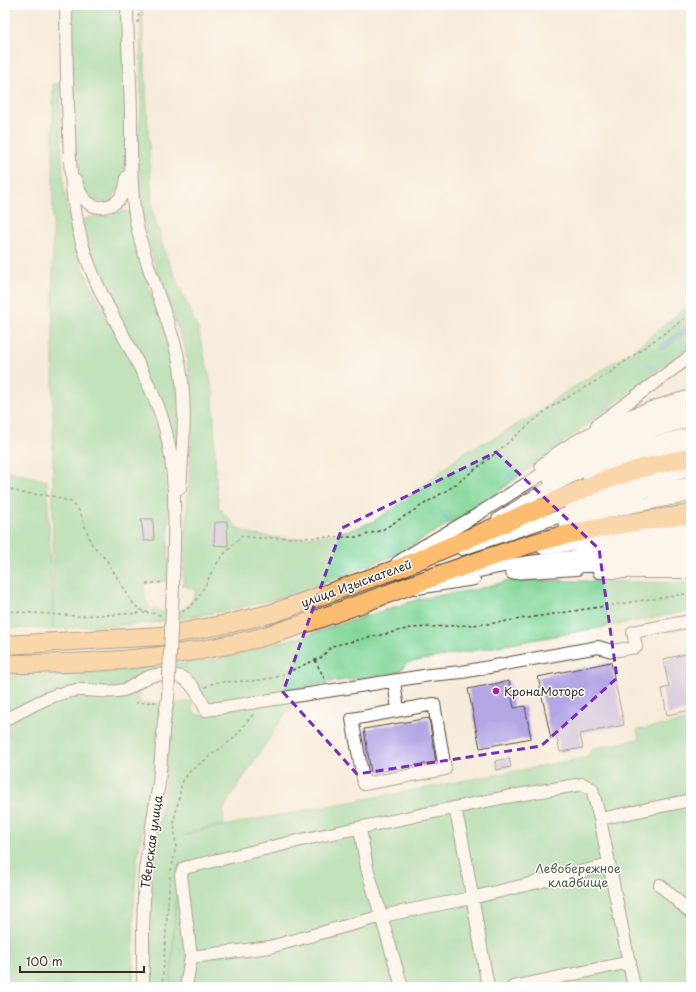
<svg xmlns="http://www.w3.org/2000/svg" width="696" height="992" viewBox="0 0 696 992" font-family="'Playpen Sans',sans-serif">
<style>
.green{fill:#80d597;stroke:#5e805a}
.water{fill:#7cb7ed;stroke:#5c7086}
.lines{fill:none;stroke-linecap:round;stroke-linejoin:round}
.stream{stroke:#7cb7ed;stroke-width:2.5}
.building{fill:#b4a6e5}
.minor-casing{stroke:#57473a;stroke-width:14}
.highway-casing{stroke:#57473a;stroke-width:20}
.path{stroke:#57473a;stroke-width:1.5;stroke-dasharray:3 3;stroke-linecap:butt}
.minor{stroke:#fff;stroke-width:12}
.highway{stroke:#fcbd6f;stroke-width:18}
.minor-bridge-casing{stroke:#57473a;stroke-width:14;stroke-linecap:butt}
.minor-bridge{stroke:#fff;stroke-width:12}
.marked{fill:none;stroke:#7b2cbf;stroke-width:3;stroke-dasharray:8 5;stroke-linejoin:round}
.poi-dot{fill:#b5179e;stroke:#fff;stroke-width:1.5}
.labels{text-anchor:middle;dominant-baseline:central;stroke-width:3;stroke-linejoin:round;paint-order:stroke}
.street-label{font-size:12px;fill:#3b2a1e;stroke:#fff}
.poi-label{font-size:12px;fill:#3b2a1e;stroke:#fff;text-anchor:start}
.park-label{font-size:12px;fill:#505d42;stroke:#fff}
</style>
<rect width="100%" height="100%" fill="#fff"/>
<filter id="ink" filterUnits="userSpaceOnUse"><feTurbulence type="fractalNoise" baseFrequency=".025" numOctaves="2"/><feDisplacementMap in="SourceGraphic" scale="8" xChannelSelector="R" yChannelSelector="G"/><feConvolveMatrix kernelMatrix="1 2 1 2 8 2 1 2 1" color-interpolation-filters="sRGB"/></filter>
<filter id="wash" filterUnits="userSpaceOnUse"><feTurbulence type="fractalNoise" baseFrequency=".012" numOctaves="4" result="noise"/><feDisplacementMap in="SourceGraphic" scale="16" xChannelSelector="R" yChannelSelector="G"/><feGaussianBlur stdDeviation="0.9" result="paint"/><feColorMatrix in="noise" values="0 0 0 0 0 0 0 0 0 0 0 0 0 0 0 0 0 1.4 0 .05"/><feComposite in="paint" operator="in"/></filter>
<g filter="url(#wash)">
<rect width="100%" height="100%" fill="#f7ecdb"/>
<path class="green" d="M71,5H123L126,139L125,174L123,182L110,203L89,200L79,182L73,160Z
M142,5L152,208L166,256L198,329L213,392L216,484L219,508L239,529L254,535L293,539L333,534L357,528L374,521L395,507L468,450L496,437L537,413L562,394L634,350L691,303V345L485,502L395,555L299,593L232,610L152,623L53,629V84L60,83C61,138 60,195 76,248C92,300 126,343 145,393C169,453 170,517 167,581L145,583C142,603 149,613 169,611C176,610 182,611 187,606C192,602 194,596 196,590L183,585L192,422L191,384L185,348L158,275L146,234L141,203L137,154L141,111L140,26Z
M130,211L139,259L176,362L180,472L87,246L82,220L94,216H111L119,212Z
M5,470L47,481L53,629L5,628Z
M521,580L691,583V611L406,663L400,672L331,682L296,689L298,702L284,716L227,802L223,812L224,825L195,830L185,836L195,831L585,758L594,748L639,739L637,730L691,720V987H171L178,865L170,987H151V882L156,837L164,794L171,704L192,701L193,711L198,715H206L211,705L190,675L180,670H159C146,682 139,686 139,704L159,703L153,775L137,860L133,918V987H5V836L8,830L5,807V781L8,773L5,757V676L106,672L219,659L310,634L419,599L478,589L507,581Z"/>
<path class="water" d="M691,324V329L661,350L659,347Z"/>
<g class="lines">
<path class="stream" d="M647,364L657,372
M602,400L610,407
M556,433L562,443
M506,471L512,479
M441,511L448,522
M391,544L394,552
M346,567L347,574
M290,589L293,598"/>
</g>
<g id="blocks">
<path class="building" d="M141,519H153L154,540L144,541Z
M227,521L228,546L214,545L215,523Z
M691,653V710L667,715L662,689L669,687L663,659Z
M611,662L624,725L580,734L583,748L560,752L557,738L551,739L538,677Z
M509,681L514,708L525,706L531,738L480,748L468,689Z
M429,718L436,762L371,773L364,729Z
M509,758L511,767L496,770L495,761Z"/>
</g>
</g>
<g filter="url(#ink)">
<use href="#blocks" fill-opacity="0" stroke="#57473a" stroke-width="1"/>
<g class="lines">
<g class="minor-casing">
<path id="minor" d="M66,5C66,47 67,90 69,132C70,169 72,207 82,243C98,300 135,349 157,404C180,461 174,525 173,586
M127,5C127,43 131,82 131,120C131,156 130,190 137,226C146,269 166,310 177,353C188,397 183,444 180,488
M76,181C78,188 81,196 86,201C96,211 115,208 122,195C126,190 126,183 127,177
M597,425L691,356
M541,466C579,432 642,409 691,396
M589,477L620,464L691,446
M549,479C593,452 640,432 691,421
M569,504L619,486L691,471
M498,519C557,480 621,448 691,434
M565,523L614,510L691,495
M571,543L691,525
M543,548L578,544
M462,549L600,503L647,491L691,484
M580,549L691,537
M397,563C424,544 453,530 480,513C547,471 612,425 691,409
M568,567L691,560
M599,572H691
M512,573L577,569
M462,575C536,556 615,554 691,549
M417,588L474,579
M394,681L398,710
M434,704L445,769L364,784L352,719Z
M5,720C28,708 51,693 78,690C93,689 108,694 123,690C130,689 136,683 142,680C152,674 166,673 177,676C192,679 200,698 206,710L430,675L462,672L598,647L612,651L636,647L633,632L691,621
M455,809L462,839L488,987
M600,819L691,800
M360,829L367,868L402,987
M660,885L691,913
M191,957L270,947L382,916L471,898L609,865
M143,987V930L145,869L159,783L164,721L168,698
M186,987L191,957L181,875L184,868L310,838L506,797L583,784L592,789L600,819L634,987
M513,987L630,962"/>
</g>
<g class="highway-casing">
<path id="highway" d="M5,645L161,636L227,624L273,613L402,567L602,481L642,468L691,457
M5,664C91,664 179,659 262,637C295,628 327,616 360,604C414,584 469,563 524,546C578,529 635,522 691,514"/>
</g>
<path class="path" d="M138,23L140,5
M5,487L22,493L52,496L71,502L80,512L91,543L107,561L134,605L144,612L162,615
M146,584L164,582
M5,611L77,616L145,613
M182,612C201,602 205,582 216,565C223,554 233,545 242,536L257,538L359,537L382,530L452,487L486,461L549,408L605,376L691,314
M315,660L326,682
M205,687L216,682L253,681L277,677L322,657L332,646L411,628L488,624L691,593
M135,703L157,702
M171,871L176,846L174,821L182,783L190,771L233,739L255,712
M162,987L170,876"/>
<use href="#minor" class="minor"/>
<use href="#highway" class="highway"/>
<g class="minor-bridge-casing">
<path id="minor-bridge" d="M168,698L173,586"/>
</g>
<use href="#minor-bridge" class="minor-bridge"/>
</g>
</g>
<path d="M0 0H696V992H0ZM496,452L599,549L617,678L541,746L357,774L283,692L342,528Z" fill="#f7ecdb" fill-opacity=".55" fill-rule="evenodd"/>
<path class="marked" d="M496,452L599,549L617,678L541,746L357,774L283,692L342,528Z"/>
<circle class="poi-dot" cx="496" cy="691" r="4"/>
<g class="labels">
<g class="street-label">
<text transform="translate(356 583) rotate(-20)">улица Изыскателей</text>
<text transform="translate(151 842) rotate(-82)">Тверская улица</text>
</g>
<g class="poi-label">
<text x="504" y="691">КронаМоторс</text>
</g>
<g class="park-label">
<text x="578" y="868">Левобережное<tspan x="578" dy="14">кладбище</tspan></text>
</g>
</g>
<rect width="696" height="992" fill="none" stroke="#fff" stroke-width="20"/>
<path d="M20 966v6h124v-6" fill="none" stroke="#3b2a1e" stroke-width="2"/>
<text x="26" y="966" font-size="12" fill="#3b2a1e" stroke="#ffffff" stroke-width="3" paint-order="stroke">100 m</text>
</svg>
